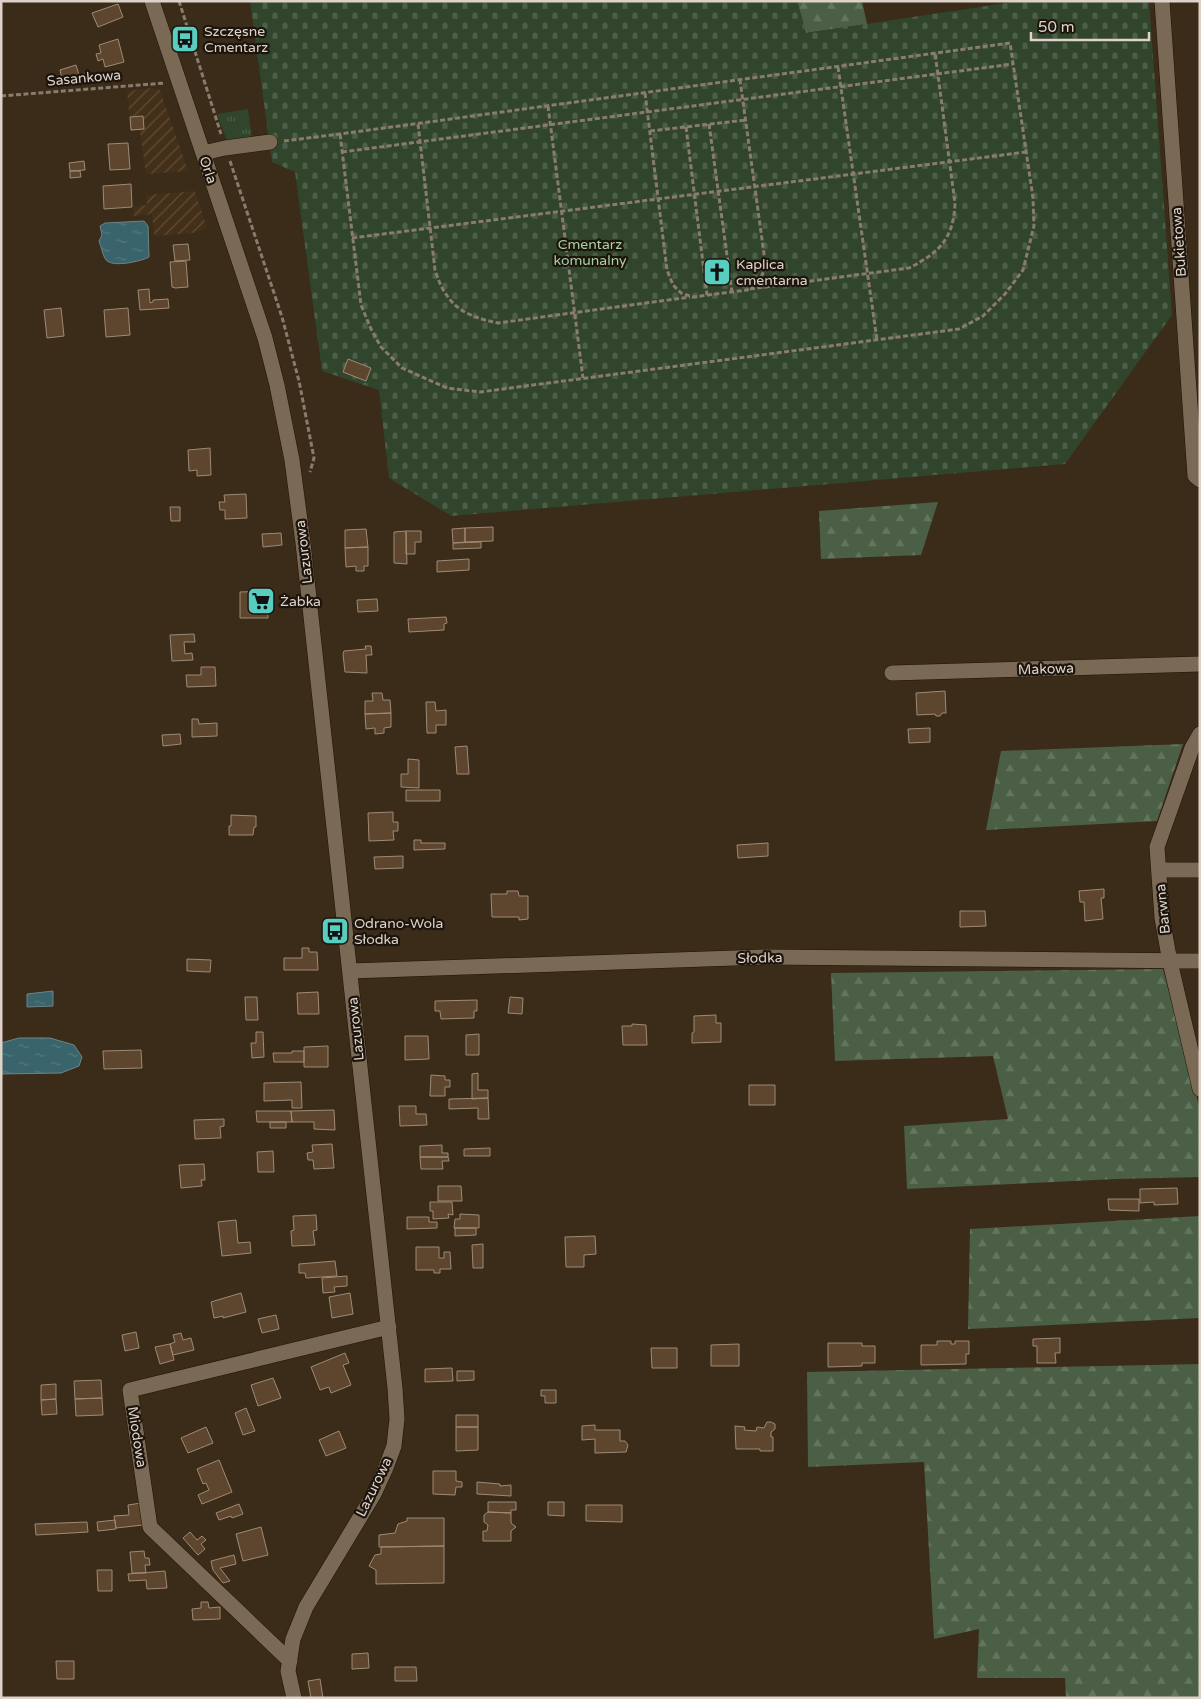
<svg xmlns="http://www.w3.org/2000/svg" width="1201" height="1699" viewBox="0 0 1201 1699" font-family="'Varela Round',sans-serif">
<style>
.industrial{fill:url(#industrial-furrows)}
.grass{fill:url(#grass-tufts)}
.forest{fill:url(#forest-firs)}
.cemetery{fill:url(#cemetery-stones)}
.water{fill:url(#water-ripples);stroke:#6a8587}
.building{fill:#5d462d;stroke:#9e8b77}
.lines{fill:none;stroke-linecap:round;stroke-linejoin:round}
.minor-casing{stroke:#211303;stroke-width:16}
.path{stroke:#897b6d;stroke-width:3;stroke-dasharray:5 2.5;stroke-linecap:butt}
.minor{stroke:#7a6955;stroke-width:15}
.labels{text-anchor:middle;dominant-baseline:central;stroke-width:4.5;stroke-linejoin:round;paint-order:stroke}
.poi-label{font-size:14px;fill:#ded3c9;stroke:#1c150d;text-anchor:start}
.street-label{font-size:14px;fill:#ded3c9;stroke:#1c150d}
.park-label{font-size:14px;fill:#a8d0a0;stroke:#1c150d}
</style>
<defs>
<pattern id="industrial-furrows" width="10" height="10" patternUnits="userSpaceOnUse" patternTransform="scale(1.25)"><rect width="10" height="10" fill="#443018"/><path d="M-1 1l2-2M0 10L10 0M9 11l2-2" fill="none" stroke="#5f4d38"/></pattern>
<pattern id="grass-tufts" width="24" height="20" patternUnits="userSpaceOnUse" patternTransform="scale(1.25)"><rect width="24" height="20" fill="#30452c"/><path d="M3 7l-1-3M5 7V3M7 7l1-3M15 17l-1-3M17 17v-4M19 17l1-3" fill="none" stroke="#4e5f49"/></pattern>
<pattern id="forest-firs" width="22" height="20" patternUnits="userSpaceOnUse" patternTransform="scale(1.25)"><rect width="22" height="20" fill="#4a5f45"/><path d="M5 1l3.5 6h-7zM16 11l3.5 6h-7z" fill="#64755e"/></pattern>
<pattern id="cemetery-stones" width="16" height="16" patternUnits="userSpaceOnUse" patternTransform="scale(1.25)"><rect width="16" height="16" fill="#30452c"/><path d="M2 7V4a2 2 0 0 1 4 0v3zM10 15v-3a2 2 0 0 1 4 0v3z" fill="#4e5f49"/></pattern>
<pattern id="water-ripples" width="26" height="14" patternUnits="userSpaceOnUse" patternTransform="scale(1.25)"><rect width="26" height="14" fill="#39646b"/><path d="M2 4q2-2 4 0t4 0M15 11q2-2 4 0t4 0" fill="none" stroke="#55797f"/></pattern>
</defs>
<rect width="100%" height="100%" fill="#3b2b19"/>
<path class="industrial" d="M153,88L160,90L188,171L146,174L140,131H131L127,91Z
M195,191L207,228L193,233L154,236L152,214L134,216L133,206L147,205L146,195Z"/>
<path class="grass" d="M248,109L252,138L227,141L217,114Z"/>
<path class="forest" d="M797,1H862L867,24L806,33Z
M938,502L921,555L821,559L819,511Z
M1183,744L1157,821L986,830L1001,751Z
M1163,969L1200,1110V1177L1116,1179L907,1189L904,1126L1008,1119L993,1056L835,1061L831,973Z
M1200,1216V1318L968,1329L970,1229Z
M1200,1364V1698H1066L1065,1678H977L979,1629L934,1639L924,1462L808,1467L807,1372Z"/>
<path class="cemetery" d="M250,1H797L806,33L1020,1H1149L1172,315L1065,464L451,516L389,478L379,390L322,371L295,172L272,162Z"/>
<path class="water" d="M144,221L148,226L149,257C142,261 113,268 106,260C103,256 101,246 99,241L102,235L100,226L105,223Z
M53,991V1006L27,1007V994Z
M19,1038H50L74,1045L82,1057L79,1066L61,1073L1,1074V1043Z"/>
<path class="building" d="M118,4L123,17L98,27L92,13Z
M118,39L124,62L105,67L103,59L98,61L96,54L101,53L99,45Z
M76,65L79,75L85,73L86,80L71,83L70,77L62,79L60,70Z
M143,116L144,129L131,130L130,117Z
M128,143L130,169L110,170L108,144Z
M84,161L85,170L70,171L69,163Z
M70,171H80L81,177L70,178Z
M131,184L132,207L104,209L103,186Z
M188,244L190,260L175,261L173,245Z
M186,261L188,287L175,288L172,287L170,262Z
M720,265L722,279L713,280L711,266Z
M149,289L150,303L153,302V300L168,299L169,308L140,310L138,290Z
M61,308L64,336L47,338L44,310Z
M128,308L130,335L106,337L104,310Z
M348,359L371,368L366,381L343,372Z
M210,448L211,475L197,476V470L189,471L188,450Z
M246,494L247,518L225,519V510H220L219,502H225L224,495Z
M170,507H180V521H171Z
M493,527V541L465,542V528Z
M465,528V542L453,543L452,529Z
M366,529L368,547L345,548V530Z
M406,531H421V542H415V554H406Z
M406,531L407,564L394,563V532Z
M281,533L282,545L263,547L262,534Z
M481,542V548L453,549V543Z
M368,547V566H364V571H356V566L346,567L345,548Z
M469,559V570L437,572V561Z
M267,591L268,618H240V592Z
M377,599L378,611L358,612L357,600Z
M446,617L447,623L444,624V630L409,632L408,619Z
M194,634L195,642H184L185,654L192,653L193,660L172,661L170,635Z
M365,646H371L372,655H366L367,673L345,672L343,654L344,651L366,649Z
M201,667H215L216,686L187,687L186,675H201Z
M945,691L946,713H942L940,716H936L935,714L917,715L916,693Z
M372,693H382L383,700H390L391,713L365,714V701H373Z
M426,702H435L436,711L446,710V725H436V733H427Z
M391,713V727L384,728V733L375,734V728L366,729L365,714Z
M192,719H198L199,724L217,723V736L192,737Z
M930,728V742L909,743L908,729Z
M180,734L181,744L163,746L162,735Z
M467,746L469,774H457L455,747Z
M408,759L419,760V788L401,787V774H408Z
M406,790H440V801H406Z
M393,812V822H398V831H393L394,840L369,841L368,813Z
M231,815L256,816V827H254L253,835H229V826H231Z
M414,840H421V843H445V849L414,850Z
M768,843V856L738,858L737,845Z
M403,856V868L375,869L374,857Z
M1104,889V898H1101L1103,919L1085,921L1084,902H1080L1079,891Z
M507,891H518L519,896H528V919L519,920V917H492L491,894H507Z
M960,911H985L986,926L960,927Z
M302,948H309V952H317L318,970H284V958H302Z
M187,959L211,960L210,972L187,971Z
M318,992L319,1014H298L297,993Z
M245,997H257L258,1020H246Z
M510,997L523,998L522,1014L508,1013Z
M477,1000V1011H474V1018L441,1019L440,1011H435V1001Z
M716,1015V1023H721V1042L692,1043V1033L694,1032V1016Z
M632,1024L646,1025L647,1045H623L622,1026H632Z
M256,1032H263L264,1057L252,1058L251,1043H256Z
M479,1034V1055H466V1035Z
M405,1036H428L429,1059L405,1060Z
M328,1046V1067H304V1047Z
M141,1050L142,1068L104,1069L103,1051Z
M292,1051H304V1062H274L273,1053H292Z
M478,1073V1090H488V1098L472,1099V1074Z
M431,1075L445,1076V1080H450V1087H445V1096H430Z
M301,1082L302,1108H292V1100L264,1101V1083Z
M749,1085H775V1105H749Z
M488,1098L489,1119H478V1108L449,1109V1099Z
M399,1106H416V1114H426L427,1125L400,1126Z
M334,1110L335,1130L314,1129V1122H292L291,1111Z
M256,1111H291L292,1122H257Z
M224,1119V1126L220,1127L221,1138L195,1139L194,1120Z
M270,1122H286V1128H270Z
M332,1144L334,1168L314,1169L313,1160H308L307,1153L313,1152L312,1145Z
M442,1145V1153H448V1157H420V1146Z
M490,1148V1156H464V1149Z
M273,1151L274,1172H258L257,1152Z
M420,1157H448L449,1161H442L443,1169H421Z
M204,1164L205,1180H201L202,1186L181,1188L179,1165Z
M438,1186H461L462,1201H438Z
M1177,1188L1178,1204L1154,1205V1202L1140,1203V1189Z
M1108,1199H1139V1211L1109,1210Z
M430,1202H452L453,1215L448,1214L449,1218L433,1219V1211H430Z
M460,1214L479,1215V1228H454L455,1219H460Z
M316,1215L317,1230L313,1231L315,1245L292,1246L291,1231L294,1230L293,1216Z
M407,1217H429V1222H437V1228L407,1229Z
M236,1220L238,1243L250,1242L251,1253L222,1256L218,1222Z
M455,1228H476V1235L455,1236Z
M595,1236L596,1254L584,1255V1267H566L565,1237Z
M483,1244V1268H473L472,1245Z
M416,1247H439V1258H444V1252H450L451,1269H440V1273H434V1270H416Z
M335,1261L337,1276L306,1278L305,1273H299V1264Z
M347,1276V1286L334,1287L335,1292L323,1293L322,1278Z
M241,1293L246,1312L223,1318V1316L214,1318L211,1302Z
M350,1293L353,1314L332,1318L329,1297Z
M276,1315L279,1329L262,1333L258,1319Z
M136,1332L139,1348L125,1351L122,1335Z
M181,1333L183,1340L191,1338L194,1350L173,1355L170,1344L175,1342L173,1335Z
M1060,1338V1353H1055L1056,1363H1037V1346H1033V1339Z
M937,1341H951V1344H955V1341H969V1354H966V1364L921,1365V1345H937Z
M828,1343H862V1346H875V1363H862V1366L828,1367Z
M170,1344L174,1360L160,1364L155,1347Z
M739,1344V1366H711V1345Z
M651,1348H677V1368H652Z
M345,1353L349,1363L343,1365L351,1385L331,1393L329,1387L320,1390L311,1367Z
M452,1368L453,1381L425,1382V1369Z
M457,1371H474V1380L457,1381Z
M273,1378L281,1398L258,1406L251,1385Z
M101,1380L102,1398L75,1399L74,1381Z
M56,1384V1399L41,1400V1385Z
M541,1390H556V1403H545V1396H541Z
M102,1398L103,1415L76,1416L75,1399Z
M56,1399L57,1414L42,1415L41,1400Z
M246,1408L255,1431L243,1435L235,1413Z
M456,1415H478V1427H456Z
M767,1422H771L775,1424V1429L771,1432V1437H773V1451H760V1449H736L735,1426L745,1427L744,1430L756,1431L757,1427L764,1428Z
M595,1425V1430H620V1441H625L628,1445L626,1452L595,1453V1439L582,1440V1426Z
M206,1427L213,1443L188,1453L181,1438Z
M456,1427H478V1450L456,1451Z
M339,1431L346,1448L326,1456L319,1440Z
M219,1460L232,1492L202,1504L198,1495L209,1490L206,1483L203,1484L197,1469Z
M433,1471H456V1481L462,1482V1487H456L455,1495L433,1494Z
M477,1482L500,1484V1486L511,1485V1496L477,1494Z
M488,1502H516V1510H511V1513L488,1512Z
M548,1502H564V1516L548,1515Z
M141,1503L143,1525L116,1528L114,1516L129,1515L128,1505Z
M239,1504L243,1514L232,1518L231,1516L219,1520L216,1513Z
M586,1505H622V1522L586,1521Z
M488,1512L511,1513V1523L516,1527L511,1531V1541H483V1531H487L488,1525L484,1522V1515Z
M407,1518H444V1546L379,1547V1535L395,1533L398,1524L407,1521Z
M115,1520L116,1529L98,1531L97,1522Z
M87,1522L88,1532L36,1535L35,1524Z
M261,1527L268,1555L243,1561L236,1534Z
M190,1532L197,1540L202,1536L206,1540L201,1544L205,1549L198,1555L183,1538Z
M444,1546V1583L376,1584V1570L369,1566L375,1555L381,1554V1547Z
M144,1551L145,1558H149L150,1565H145L146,1573H132L130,1552Z
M234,1555L236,1564L220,1568L230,1581L223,1583L213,1570L211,1561Z
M97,1570H112V1591H98Z
M165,1571L167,1588L147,1589L146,1580L129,1581L128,1574Z
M201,1602H208L209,1608L220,1607V1619L193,1620L192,1609L201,1608Z
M368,1653L369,1668L352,1669V1654Z
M56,1661H74V1679H57Z
M395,1667H416L417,1681H395Z
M320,1679L323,1698H311L308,1681Z"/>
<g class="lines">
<g class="minor-casing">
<path id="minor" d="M152,1L265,338L277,385L292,460L303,543L395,1388L397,1419L394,1446L385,1470L374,1494L306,1607L293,1639L288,1671L294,1698
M1162,1L1195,476L1200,480
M203,153L225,148L270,142
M892,673L1200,664
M1200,734L1192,748L1157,847L1162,918L1170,962L1200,1089
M1159,870H1200
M350,971L764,957L1200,961
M290,1661L150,1527L130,1390L389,1327"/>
</g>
<path class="path" d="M179,1L221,134
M838,67L877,340
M645,93L667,270L673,285L681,293L693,297L747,290L760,279L765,269V261L740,80
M1,96L165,83
M548,106L583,378
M418,124L435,270C446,305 463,316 498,323L690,297
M709,124L732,292
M686,127L707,295
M650,131L746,120
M284,141L340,134L1010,43L1033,198L1034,226L1023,270L1005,294L983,316L959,329L480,392L447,388L402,368L381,347L371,329L361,305L340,134
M342,152L1013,64
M230,161L282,317L299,381L314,458L310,472
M352,238L1026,152
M750,289L909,268C939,253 954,238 955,203L935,53"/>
<use href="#minor" class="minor"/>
</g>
<defs>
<g id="bus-square" transform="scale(1.4375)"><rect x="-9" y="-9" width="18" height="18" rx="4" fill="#58cec0" stroke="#1c150d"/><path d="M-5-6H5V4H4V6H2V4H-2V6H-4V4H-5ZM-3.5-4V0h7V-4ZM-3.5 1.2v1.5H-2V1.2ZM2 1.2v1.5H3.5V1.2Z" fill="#111"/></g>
<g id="church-square" transform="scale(1.4375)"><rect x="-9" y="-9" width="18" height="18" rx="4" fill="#58cec0" stroke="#1c150d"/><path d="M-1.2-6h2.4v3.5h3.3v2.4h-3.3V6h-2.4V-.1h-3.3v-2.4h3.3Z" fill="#111"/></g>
<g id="supermarket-square" transform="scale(1.4375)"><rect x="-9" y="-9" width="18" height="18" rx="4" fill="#58cec0" stroke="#1c150d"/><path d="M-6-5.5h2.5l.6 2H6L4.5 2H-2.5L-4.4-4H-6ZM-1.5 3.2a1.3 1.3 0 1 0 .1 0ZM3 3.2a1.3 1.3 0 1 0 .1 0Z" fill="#111"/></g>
</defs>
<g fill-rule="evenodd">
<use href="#bus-square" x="185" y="39"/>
<use href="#church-square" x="717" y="272"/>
<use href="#supermarket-square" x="261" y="601"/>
<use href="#bus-square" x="335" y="931"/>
</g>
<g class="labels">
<g class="poi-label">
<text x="204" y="31">Szczęsne<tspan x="204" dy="16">Cmentarz</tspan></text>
<text x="736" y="264">Kaplica<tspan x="736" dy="16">cmentarna</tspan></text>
<text x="280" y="601">Żabka</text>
<text x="354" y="923">Odrano-Wola<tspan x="354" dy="16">Słodka</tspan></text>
</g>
<g class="street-label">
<text transform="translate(84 78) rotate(-5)">Sasankowa</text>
<text transform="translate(208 170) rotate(71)">Orla</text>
<text transform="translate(1179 242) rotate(-94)">Bukietowa</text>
<text transform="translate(304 552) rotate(-97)">Lazurowa</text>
<text transform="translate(1046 669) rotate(-2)">Makowa</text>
<text transform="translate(1163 909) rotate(-96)">Barwna</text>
<text transform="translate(760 958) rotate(-1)">Słodka</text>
<text transform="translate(356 1029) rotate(-96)">Lazurowa</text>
<text transform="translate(137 1437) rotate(81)">Miodowa</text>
<text transform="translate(374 1487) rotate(-64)">Lazurowa</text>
</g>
<g class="park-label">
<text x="590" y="244">Cmentarz<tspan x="590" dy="16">komunalny</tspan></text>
</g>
</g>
<rect width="1201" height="1699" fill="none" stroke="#ded3c9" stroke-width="5"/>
<path d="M1031 32v8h118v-8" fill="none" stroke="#ded3c9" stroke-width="2.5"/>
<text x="1038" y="32" font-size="15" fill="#ded3c9" stroke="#1c150d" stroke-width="4" paint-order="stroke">50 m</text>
</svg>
